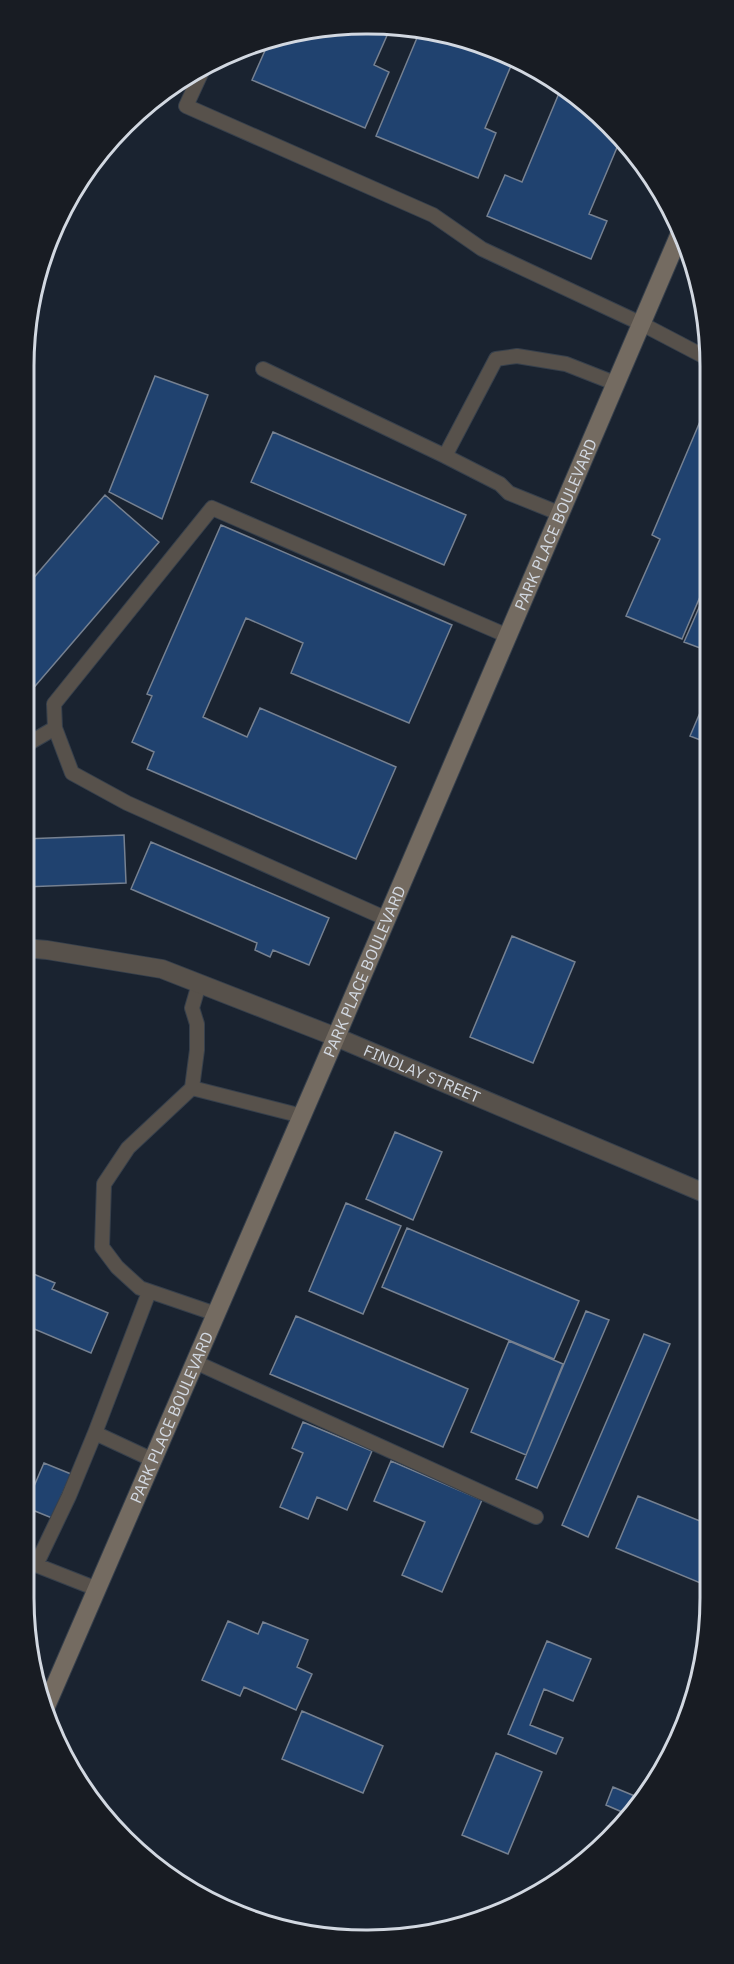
<svg xmlns="http://www.w3.org/2000/svg" width="734" height="1964" viewBox="0 0 734 1964" font-family="'IBM Plex Sans',sans-serif">
<style>
.building{fill:#20426f;stroke:#768191;stroke-width:1.5}
.lines{fill:none;stroke-linecap:round;stroke-linejoin:round}
.lane-casing{stroke:#37404c;stroke-width:16}
.street-casing{stroke:#37404c;stroke-width:20}
.secondary-casing{stroke:#37404c;stroke-width:20}
.lane{stroke:#57514b;stroke-width:14}
.street{stroke:#57514b;stroke-width:18}
.secondary{stroke:#746b61;stroke-width:18}
.labels{text-anchor:middle;dominant-baseline:central;stroke-width:4.5;stroke-linejoin:round;paint-order:stroke}
.street-label{font-size:16px;fill:#d2d8e1;stroke:#080c12}
.rim{fill:none;stroke:#d2d8e1;stroke-width:3}
</style>
<rect width="100%" height="100%" fill="#1a2330"/>
<path class="building" d="M323,27L389,31L374,65L389,72L365,128L252,80L267,46L289,38L296,42L299,35Z
M419,33L456,36L513,61L485,128L496,133L478,178L376,136Z
M562,86L621,138L589,214L607,221L591,259L487,216L505,175L522,182Z
M155,376L208,395L162,519L109,492Z
M707,405L708,578L682,639L626,616L660,539L652,535Z
M273,432L466,515L444,565L251,482Z
M105,495L159,542L24,699V589Z
M221,525L452,625L409,723L291,673L303,643L246,618L203,717L247,737L260,708L396,767L356,859L147,769L154,752L132,742L152,696L147,694Z
M708,587V651L684,642Z
M708,694V743L690,736Z
M124,835L126,883L24,887V839Z
M151,842L329,918L309,965L273,950L270,957L255,950L257,943L131,889Z
M512,936L575,962L533,1063L470,1037Z
M395,1132L442,1152L413,1220L366,1199Z
M346,1203L401,1226L363,1314L309,1291Z
M407,1228L579,1301L554,1359L382,1287Z
M24,1270L55,1283L52,1289L108,1313L91,1353L32,1328L28,1338L24,1336Z
M586,1311L609,1320L537,1488L516,1479Z
M296,1316L468,1389L443,1447L270,1374Z
M644,1334L670,1344L588,1537L562,1525Z
M509,1341L563,1364L526,1455L471,1432Z
M303,1422L372,1451L347,1510L317,1497L308,1519L280,1507L303,1453L292,1448Z
M391,1461L482,1500L442,1592L402,1575L425,1522L374,1501Z
M44,1463L71,1474L52,1518L25,1507Z
M638,1496L710,1525V1587L616,1548Z
M228,1621L258,1634L263,1622L308,1640L297,1667L312,1674L296,1710L244,1687L240,1696L202,1680Z
M547,1641L591,1659L573,1701L544,1689L530,1725L563,1738L556,1754L508,1734Z
M302,1711L383,1746L363,1793L282,1759Z
M496,1753L542,1772L508,1854L462,1835Z
M613,1787L642,1799L639,1806L629,1815L606,1805Z"/>
<g class="lines">
<g class="lane-casing">
<path id="lane" d="M204,67L186,106L433,215L482,249L642,324L707,358
M263,369L445,456
M561,514L509,493L500,484L445,456L496,359L517,356L566,364L617,384
M24,746L55,728
M387,919L127,803L72,773L55,728L54,704L212,508L508,636
M192,1088L197,1050V1024L192,1008L199,984
M149,1292L95,1433L153,1460
M216,1314L140,1288L117,1267L102,1247L104,1184L128,1148L192,1088L302,1116
M195,1362L536,1517
M95,1433L69,1496L36,1565L97,1589"/>
</g>
<g class="street-casing">
<g id="street">
<path id="s1" d="M24,948L47,950L162,969L336,1037L709,1195"/>
</g>
</g>
<g class="secondary-casing">
<g id="secondary">
<path id="s2" d="M44,1711L336,1037L681,231"/>
</g>
</g>
<use href="#lane" class="lane"/>
<use href="#street" class="street"/>
<use href="#secondary" class="secondary"/>
</g>
<g class="labels">
<g class="street-label">
<text stroke="none"><textPath href="#s2" startOffset="1292">PARK PLACE BOULEVARD</textPath></text>
<text stroke="none"><textPath href="#s2" startOffset="806">PARK PLACE BOULEVARD</textPath></text>
<text stroke="none"><textPath href="#s1" startOffset="420">FINDLAY STREET</textPath></text>
<text stroke="none"><textPath href="#s2" startOffset="320">PARK PLACE BOULEVARD</textPath></text>
</g>
</g>
<path d="M0 0H734V1964H0ZM366 34H368A332 332 0 0 1 700 366V1598A332 332 0 0 1 368 1930H366A332 332 0 0 1 34 1598V366A332 332 0 0 1 366 34Z" fill="#181c23" fill-rule="evenodd"/>
<path class="rim" d="M366 34H368A332 332 0 0 1 700 366V1598A332 332 0 0 1 368 1930H366A332 332 0 0 1 34 1598V366A332 332 0 0 1 366 34Z"/>
</svg>
